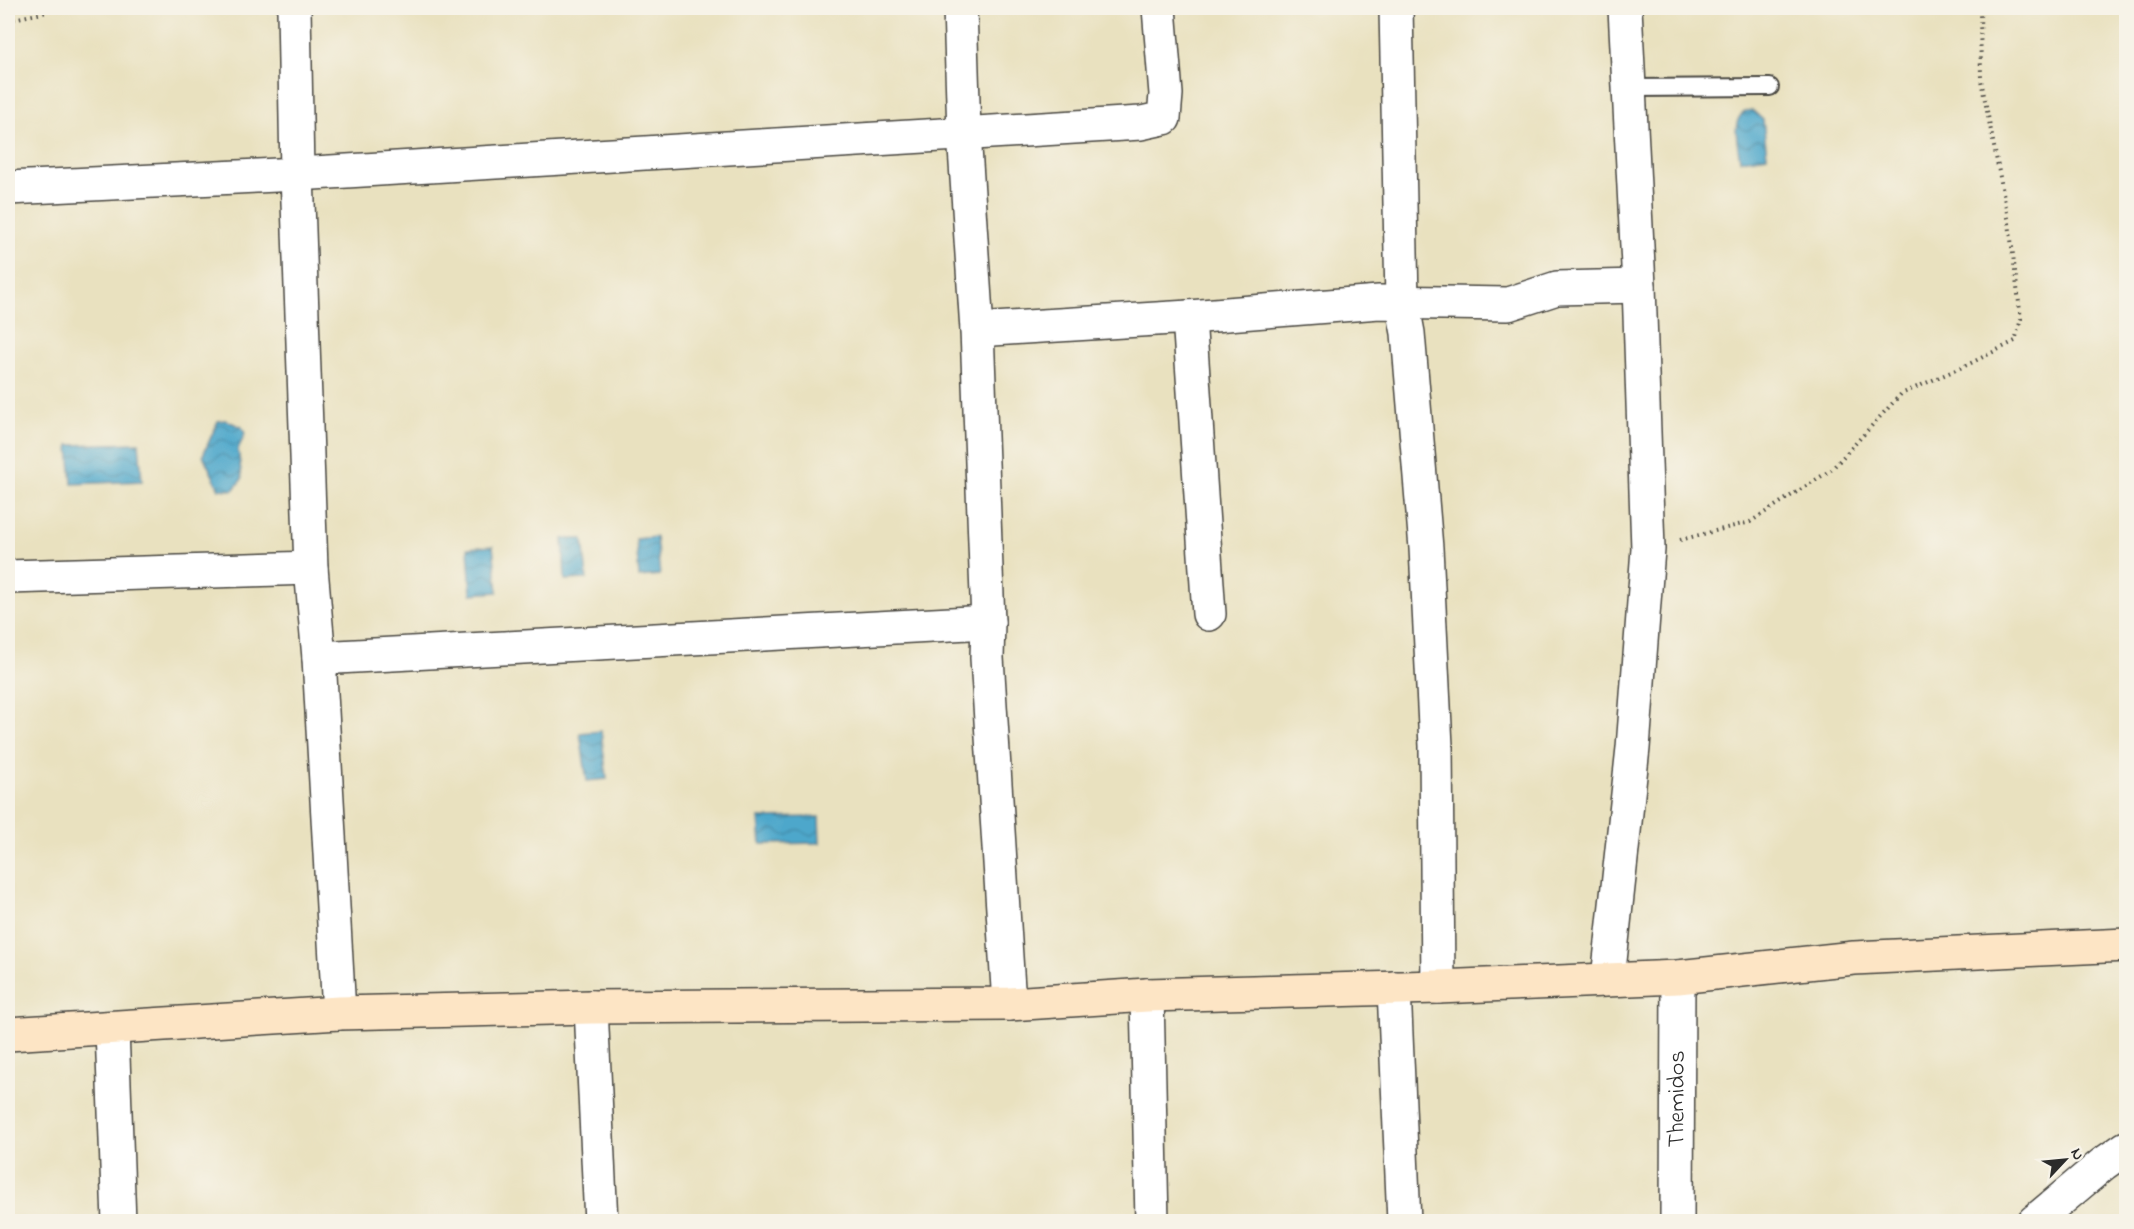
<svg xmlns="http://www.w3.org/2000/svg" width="2134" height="1229" viewBox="0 0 2134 1229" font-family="'Indie Flower',sans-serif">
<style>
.water{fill:url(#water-waves);stroke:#3c697b;stroke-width:1.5}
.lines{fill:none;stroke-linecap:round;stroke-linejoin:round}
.lane-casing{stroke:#484641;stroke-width:20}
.street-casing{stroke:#484641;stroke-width:36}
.secondary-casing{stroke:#484641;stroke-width:36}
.path{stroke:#484641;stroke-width:4;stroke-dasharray:1.5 4.5;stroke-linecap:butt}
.lane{stroke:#fff;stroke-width:16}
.street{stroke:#fff;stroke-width:33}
.secondary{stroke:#fde5c5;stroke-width:33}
.labels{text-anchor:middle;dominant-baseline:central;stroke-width:5;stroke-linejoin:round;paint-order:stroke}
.street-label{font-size:24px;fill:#2b2b2b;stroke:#f7f3e8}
</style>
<defs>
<pattern id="water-waves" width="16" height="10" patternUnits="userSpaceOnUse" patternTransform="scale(1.5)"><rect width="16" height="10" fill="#4ea7cb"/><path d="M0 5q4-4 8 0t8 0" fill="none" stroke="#4188a5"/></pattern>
</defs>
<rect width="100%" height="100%" fill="#f7f3e8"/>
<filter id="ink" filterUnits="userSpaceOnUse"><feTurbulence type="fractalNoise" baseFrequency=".0167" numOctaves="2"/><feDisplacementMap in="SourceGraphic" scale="12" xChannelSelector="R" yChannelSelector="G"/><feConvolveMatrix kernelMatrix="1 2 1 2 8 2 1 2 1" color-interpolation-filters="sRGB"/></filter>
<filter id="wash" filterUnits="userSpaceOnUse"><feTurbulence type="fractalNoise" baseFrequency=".008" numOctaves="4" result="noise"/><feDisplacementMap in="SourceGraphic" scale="24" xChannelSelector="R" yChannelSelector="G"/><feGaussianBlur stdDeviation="1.35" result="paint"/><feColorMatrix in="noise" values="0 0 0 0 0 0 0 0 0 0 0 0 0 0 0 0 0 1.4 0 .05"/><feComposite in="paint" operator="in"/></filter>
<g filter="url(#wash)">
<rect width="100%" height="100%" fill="#e9e1bf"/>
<path class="water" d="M1752,110L1763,120L1767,156L1740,160C1738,144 1728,113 1752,110Z
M225,420L242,427L245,434L238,449L242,479L233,490L219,489L203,455L218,421Z
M139,443L142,481L72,484L69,445Z
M656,537L660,575L639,577L636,539Z
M563,539H583L587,579L565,580Z
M493,546L498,592L471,594L468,548Z
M601,731L607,779L587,781L580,733Z
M819,817L820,843L761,844L759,818Z"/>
</g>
<g filter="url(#ink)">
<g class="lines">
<g class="lane-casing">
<path id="lane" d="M1629,88L1770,87"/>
</g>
<g class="street-casing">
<g id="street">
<path d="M294,8L297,174L311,568L319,658L339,1013"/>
<path d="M960,8L964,133L977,330L988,622L987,658L1009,1004"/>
<path d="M1396,8L1402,301L1408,333L1426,548L1436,746L1438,987"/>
<path d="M8,188L297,174L1141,123L1164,118L1166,94L1159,8"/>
<path d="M1189,317L1379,302L1508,304L1557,288L1639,286"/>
<path d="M977,330L1189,317L1209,614"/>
<path d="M8,577L311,568"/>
<path d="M319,658L988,622"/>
<path d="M1608,979L1633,748L1648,549L1639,286L1625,8"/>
<path d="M1394,988L1404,1222"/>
<path d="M1147,995L1152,1222"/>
<path d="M591,1007L601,1222"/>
<path d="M112,1029L119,1222"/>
<path id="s1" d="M1677,1222L1678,977"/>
<path d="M2034,1222L2103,1164L2126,1148"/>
</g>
</g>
<g class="secondary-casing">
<path id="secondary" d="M8,1034L339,1013L591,1007L1009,1004L1147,995L1438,987L1678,977L1854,958L2126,945"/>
</g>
<path class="path" d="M8,20L47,12
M1680,540L1750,522L1831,470L1901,394L1967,365L2015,341L2021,319L2009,223L1981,80L1980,8"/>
<use href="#lane" class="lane"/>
<use href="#street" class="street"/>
<use href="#secondary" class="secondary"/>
</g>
</g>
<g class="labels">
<g class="street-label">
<text stroke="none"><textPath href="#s1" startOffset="123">Themidos</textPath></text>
</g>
</g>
<rect width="2134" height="1229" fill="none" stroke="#f7f3e8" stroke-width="30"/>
<g transform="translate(2065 1160) rotate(64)" stroke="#f7f3e8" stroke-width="4.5" paint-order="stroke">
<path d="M0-4.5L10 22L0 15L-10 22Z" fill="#2b2b2b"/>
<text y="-9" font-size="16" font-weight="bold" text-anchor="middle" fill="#2b2b2b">N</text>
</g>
</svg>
